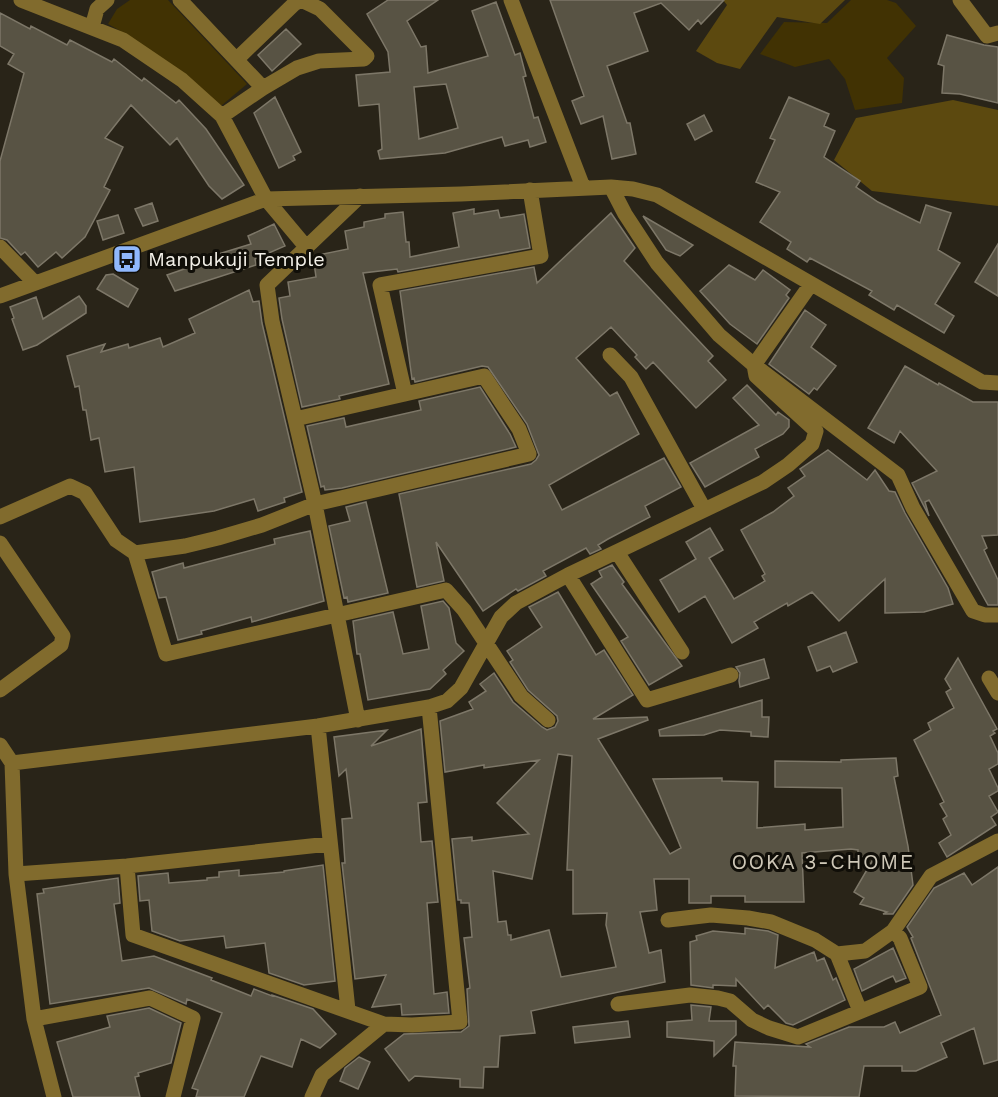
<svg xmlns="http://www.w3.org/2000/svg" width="998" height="1097" viewBox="0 0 998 1097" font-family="'Work Sans',sans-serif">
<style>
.green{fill:#413203}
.forest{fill:#5c490f}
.building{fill:#585344;stroke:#7d7768;stroke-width:1.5;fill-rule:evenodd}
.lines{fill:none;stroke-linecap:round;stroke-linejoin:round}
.street{stroke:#816b2d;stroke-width:15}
.labels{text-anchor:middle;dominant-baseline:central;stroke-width:6;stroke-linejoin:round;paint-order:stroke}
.poi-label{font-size:20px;fill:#f3f0e8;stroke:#100e08;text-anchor:start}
.neighbourhood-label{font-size:21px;letter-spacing:1.5px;fill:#cec7b7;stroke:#100e08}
</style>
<rect width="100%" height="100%" fill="#292418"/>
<path class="green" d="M130,0H168L247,84L215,111C182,77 149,46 108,24L117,9Z
M851,0H887L896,3L916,26L887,58L904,78L902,103L855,110L845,79L829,59L795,67L760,54L784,22L827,23Z"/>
<path class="forest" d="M723,0H845L820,24L777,17L740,69L717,63L696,51L727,5Z
M953,100L998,110V206L872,191L834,160L856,118Z"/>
<path class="building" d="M388,0H438L407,21L421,47L426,46L428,73L488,56L472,11L496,2L515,55L520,53L526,76L523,77L534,118L538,117L546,142L530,147L528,140L505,146L502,137L445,153L380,159L378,151L382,149L379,104L359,106L356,75L390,72L388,52L367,14ZM446,84L458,128L419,139L414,87Z
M550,0H724L701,24L698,20L689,30L661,3L634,13L648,51L607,66L627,123H630L636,154L612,159L603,116L581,124L572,101L584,96Z
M0,13L30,29L31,26L67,45L70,40L112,62L114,59L142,81L144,78L176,103L179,100L206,129L244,185L222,199L209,186L177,138L170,145L131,105L105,138L123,147L104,187L110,190L85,237L62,258L56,252L38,267L25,252L21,255L7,240L0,238V161L24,73L8,64L14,54L0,46Z
M286,29L301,44L272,71L258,55Z
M947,35L984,45L998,47V103L960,94L942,93L944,66L938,64Z
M275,97L301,152L293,156L295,160L279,168L254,113Z
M789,97L829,114L824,126L835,131L824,157L860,181L856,187L878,202L920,223L926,205L951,213L938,250L960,263L935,304L954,316L944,333L897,305L894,310L869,295L872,291L810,258L807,262L787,249L791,242L760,222L780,192L756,182L775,140L770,138Z
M704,115L712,131L695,140L687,124Z
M152,203L158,221L143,226L135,209Z
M474,209V214L498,210L500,218L524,214L530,248L398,272L397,269L363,273L389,384L339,396L340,399L302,407L282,319L279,298L290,296L288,282L316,277L313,256L348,249L345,231L364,227V222L385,218V214L403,212L406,242H409L410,257L459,247L453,213Z
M611,213L635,248L624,261L713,356L708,361L726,380L696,408L653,362L646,369L635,357L637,355L611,327L576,358L610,396L617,392L639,434L549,485L562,510L664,458L681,487L645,506L650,517L608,539L598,545L601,549L590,554L586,548L543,571L546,576L518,591L516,589L483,611L436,542L444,581L417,587L399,494L531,464L536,460L539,455L527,424L488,367L482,366L415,382L414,378L412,379L400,291L534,267L537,283Z
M118,215L124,233L103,240L97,221Z
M643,216L693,245L680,256L666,250Z
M274,224L285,246L255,259L256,265L175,291L167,275L190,267L189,263L251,244L248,236Z
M998,244V296L975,282Z
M729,265L755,280L763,270L790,290L786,295L789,298L757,344L730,324L700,291Z
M113,274L138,289L128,307L97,289L106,275Z
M249,290L253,302L259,301L262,323L302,492L284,498L285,502L258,511L254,499L214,511L140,522L134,467L105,472L99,438L91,440L86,410H83L79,386L75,387L67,356L105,344L101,352L128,344L129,348L160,338L163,347L195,333L189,319Z
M79,296L86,306V313L37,345L23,350L12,319L14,318L10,307L36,297L43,319Z
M805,310L826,325L811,347L836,366L817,390L814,388L809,394L769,364Z
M905,366L938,385L939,383L973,402H998V535L982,536L987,548L984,550L998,580V605H988L929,500L925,502L929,516L912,483L937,471L900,431L894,443L868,428Z
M747,385L776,415L778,412L789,420V427L783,434L755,449L759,457L705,487L690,463L759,425L733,398Z
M480,387L510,434L516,447L342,488L325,490L324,486L321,487L307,426L344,418L346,427L421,410L419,401Z
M828,450L867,480L875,470L889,491L895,492L905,513L948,588L953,604L924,612L885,613V579L839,621L812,592L788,606L787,603L754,622L758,628L732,643L705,596L679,612L660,580L696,559L686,542L710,528L723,550L709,558L734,599L765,581L762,576L765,574L741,530L773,512L794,496L788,488L805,476L800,469Z
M366,502L388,593L348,602L347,597L344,598L329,526L350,521L346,507Z
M310,531L324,601L252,622L251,617L201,631L202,634L178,640L166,597L159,598L152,572L183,563L184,568L275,544L274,539Z
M612,565L624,582L622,584L682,666L649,685L621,641L628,637L591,584L602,577L599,571Z
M558,592L596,655L604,650L633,695L593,719L647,717L648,720L598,739L670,854L681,848L653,779L722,778V781L758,782L757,828L805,824V830L843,827L842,788L775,787V761L841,762V760L896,758L898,776L894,777L908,846L913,885L893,914H883L887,912L860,904L864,898L854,892L875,856L858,857V850L851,849L802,853L804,902H745V896H711V903H689V879H654L657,910L640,912L649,953L661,950L665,982L531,1011L535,1033L500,1036L498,1067H484L483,1088L460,1087V1079L415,1076L409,1081L385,1049L404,1034L461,1032L469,1026L467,989L470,988L464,938L472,937L469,903H461V900H458L452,839L472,837V841L529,834L497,803L539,760L484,768V765L445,772L440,721L473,709L469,702L486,691L480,684L494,673L513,702L542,727L547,730L555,727L558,721L557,716L528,690L510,662L513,660L507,651L542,627L529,607ZM558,754L572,756L567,870H573V914L607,913L606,925L616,967L561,977L549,930L511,940V935H508L506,921L498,922L493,871L532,879Z
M443,601L449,608L456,643L464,651L443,670L446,674L430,689L368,700L360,654H357L353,621L393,612L403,654L429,649L421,606Z
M846,632L857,662L833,672L830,666L817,671L808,647Z
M958,658L997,729L993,731L995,733L990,736L998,753V764L989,769L998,788V791L989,796L998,812L991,817L996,825L947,857L939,843L951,835L943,819L947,816L940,804L944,802L914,740L931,730L928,723L954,708L946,692L951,689L945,679Z
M764,659L769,678L740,687L739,681L740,673L736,667Z
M762,700V717H769L768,737L751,736V732L720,730L704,735L660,736L659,730Z
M421,729L427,802L418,803L421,842L432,841L438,902L427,903L434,994L447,992L449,1013L402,1015L401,1004L372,1007L386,975L355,979L342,863H345L342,819L352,818L346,769L339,776L334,737L387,730L371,746Z
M323,865L335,981L304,985L269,973L265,943L226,948L224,936L180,941L152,931L149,900L140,901L138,876L168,873L169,883L207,880V878L219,877V872L239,870V876L284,872V871Z
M998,867V1060L984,1064L974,1028L941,1043L947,1057L916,1071H902V1066H864L859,1097L735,1096L736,1066H733L735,1042L810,1047L806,1044L849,1027H884L895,1022L900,1033L941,1015L911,938L913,937L907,927L934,888L964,873L972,885Z
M118,878L120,903L114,904L122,961L154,956L212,978L211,980L251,996L254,989L272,996V995L313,1009L336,1034L320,1048L301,1039L292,1067L261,1056L244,1097H196L198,1090L192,1088L222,1013L187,999L186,1004L149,988L50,1004L37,894L44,893L43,889Z
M745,928L768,931L778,935L775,968L814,952L817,961L824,958L833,980L836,978L845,1000L793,1025L786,1023L768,1005L764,1009L736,979V986L713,985V988L691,985L690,942L697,940L696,936L713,931L745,934Z
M893,948L906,978L896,982L893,976L886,979L862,991L854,969Z
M691,1005L711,1007L709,1021H736V1035L714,1056V1041L667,1037V1022L692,1020Z
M149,1008L181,1023L171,1063L138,1073L139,1076L135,1077L140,1097H73L57,1042L110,1027L107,1016Z
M628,1021L630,1037L575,1043L573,1027Z
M359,1057L370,1062L358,1089L340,1081L345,1068Z"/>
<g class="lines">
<path class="street" d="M21,0L123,40L182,80L222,116L266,199L307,248
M180,0L263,88L222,116
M511,0L583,187
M960,0L987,36L998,33
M92,27L97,9L107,0
M237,59L294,4L301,0L320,9L367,56L364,59L319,61L297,68L263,88
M611,187L625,214L657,263L719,335L754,365L898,475L913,508L973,611L985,615H998
M0,247L34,282
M0,296L266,199L461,194L611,187L633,189L657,195L982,382L998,383
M610,355L631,377L704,509
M405,394L380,285L541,256L530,190
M0,517L70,486L85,493L116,540L135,553L166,654L446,590L464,610L521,696L548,720
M0,543L63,636L61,645L0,690
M617,552L682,652
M135,553L185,546L218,538L262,525L315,504L529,454L519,429L484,376L295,419
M568,575L647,700L731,675
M989,678L998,693
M358,720L315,504L272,321L267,285L360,196
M318,726L348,1010
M0,745L12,763L16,874L34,1019L54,1097
M12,763L318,726L429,707L447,701L461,688L501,617L516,603L568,575L763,482L788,465L812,444L816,431L756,376L754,365L811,284
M127,866L133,935L384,1024L412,1025L460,1022L429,707
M16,874L127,866L329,844
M668,920L711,915L748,918L771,922L815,940L837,954L865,951L893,931L931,876L998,841
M837,954L860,1011
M618,1004L690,995L718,998L730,1001L752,1020L769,1028L798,1037L920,987L900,938L893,931
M34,1019L150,998L193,1018L173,1097
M312,1097L322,1075L384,1024"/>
</g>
<defs>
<g id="bus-square" transform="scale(1.5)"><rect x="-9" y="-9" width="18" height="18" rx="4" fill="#90b8fd" stroke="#100e08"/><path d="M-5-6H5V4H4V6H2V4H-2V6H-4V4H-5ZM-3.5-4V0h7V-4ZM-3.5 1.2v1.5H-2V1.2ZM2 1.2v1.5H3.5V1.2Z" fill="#111"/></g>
</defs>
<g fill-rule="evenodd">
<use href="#bus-square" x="127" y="259"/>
</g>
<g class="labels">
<g class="poi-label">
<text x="148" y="259">Manpukuji Temple</text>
</g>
<g class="neighbourhood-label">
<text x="823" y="861">OOKA 3-CHOME</text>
</g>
</g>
</svg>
